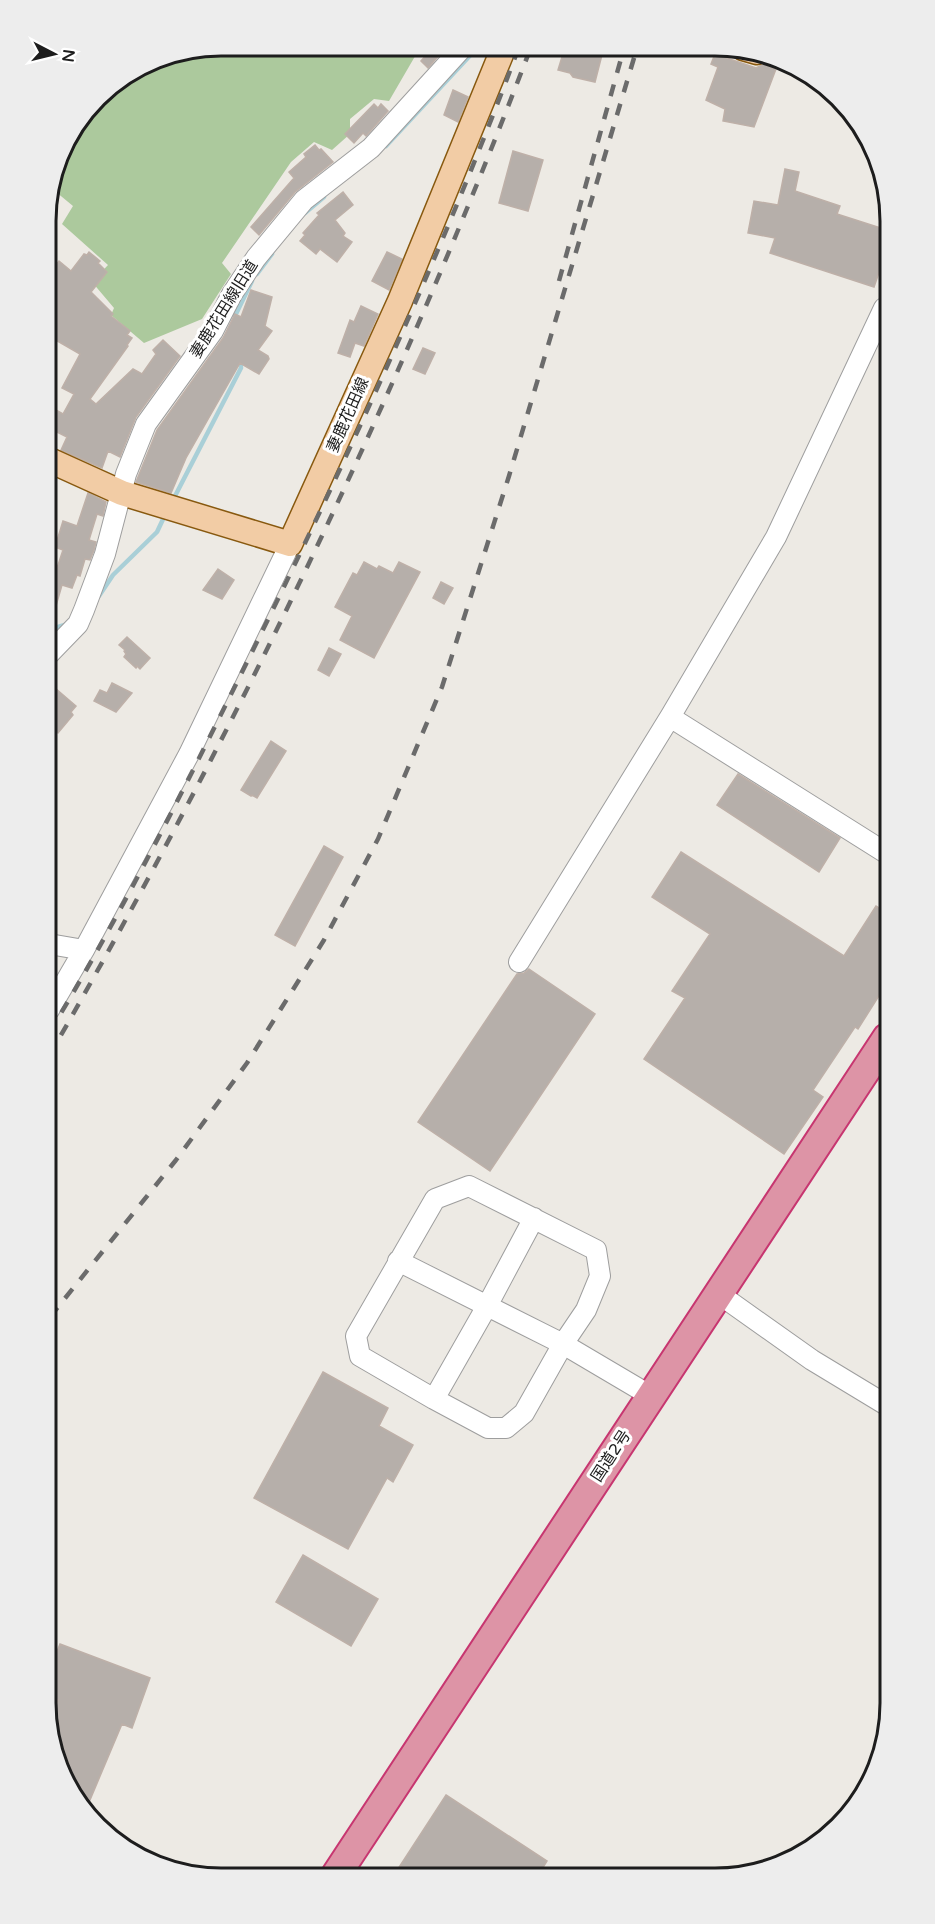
<svg xmlns="http://www.w3.org/2000/svg" width="935" height="1924" viewBox="0 0 935 1924" font-family="'Varela Round','Noto Sans JP',sans-serif">
<style>
.forest{fill:#acc99d}
.lines{fill:none;stroke-linecap:round;stroke-linejoin:round}
.stream{stroke:#a9cfd7;stroke-width:4.5}
.building{fill:#b6afaa;stroke:#beb0a8;stroke-width:1.5}
.minor-casing{stroke:#9e9e9e;stroke-width:22}
.major-casing{stroke:#88590f;stroke-width:27}
.highway-casing{stroke:#c73670;stroke-width:32}
.minor{stroke:#fff;stroke-width:20}
.major{stroke:#f2cca5;stroke-width:24}
.highway{stroke:#dd94a6;stroke-width:28}
.rail{stroke:#6b6b6b;stroke-width:4.5;stroke-dasharray:12 12;stroke-linecap:butt}
.labels{text-anchor:middle;dominant-baseline:central;stroke-width:6;stroke-linejoin:round;paint-order:stroke}
.street-label{font-size:16px;fill:#1d1d1d;stroke:#fff}
.rim{fill:none;stroke:#1d1d1d;stroke-width:3}
</style>
<rect width="100%" height="100%" fill="#edeae4"/>
<path class="forest" d="M220,45L421,46L389,101L374,99L350,119V134L332,150L314,142L291,162L222,263L231,274L202,319L144,343L111,315L114,308L92,282L108,265L62,224L73,206L50,187L63,142L104,89L154,58Z"/>
<g class="lines">
<path class="stream" d="M386,146L478,47
M305,213L324,197
M257,274L272,254
M236,320L235,316L252,281
M174,498L241,368L240,358
M99,596L113,575L157,532L165,515
M48,630L68,624"/>
</g>
<path class="building" d="M434,46H447L428,68L421,61Z
M565,47H604L595,82L573,77L570,73L558,70Z
M715,54L756,68L764,64L776,69L754,127L723,121L725,109L706,100L718,67L711,64Z
M453,90L468,97L458,122L444,115Z
M374,104L378,108L381,104L388,111L366,136L363,133L354,143L345,134Z
M315,145L319,150L321,149L333,162L295,192L259,235L251,227L294,178L289,172L306,157L304,154Z
M513,151L543,160L528,211L499,203Z
M785,169L799,172L795,191L840,206L837,214L884,229V258L874,287L770,253L775,238L748,233L754,201L778,205Z
M343,192L353,205L335,220L345,233L343,236L352,242L337,262L320,249L316,254L300,241L305,235L303,233L319,215L317,213Z
M89,252L100,261L98,263L107,272L91,292L113,314L111,316L130,331L127,335L132,338L127,345L128,346L90,399L96,404L133,369L142,374L156,354L153,350L163,340L180,356L136,417L120,457L108,451L102,468L61,450L67,437L47,427V405L63,414L74,394L62,388L80,354L47,335V277L59,261L71,271L84,254L87,255Z
M387,252L402,259L389,290L372,281Z
M251,290L272,297L265,326L272,331L258,350L268,356L269,359L259,374L240,363L186,458L171,493L136,482L157,430L223,338L235,314L241,317Z
M361,306L378,314L364,346L355,343L350,357L338,353L350,320L354,322Z
M423,348L435,353L425,374L413,369Z
M88,493L106,502L103,516L97,514L89,540L96,542L94,550L90,560L85,559L80,576L77,575L72,588L62,585L51,623H48V568L56,571L63,550L55,547L63,521L77,526Z
M364,562L377,569L379,566L393,573L399,562L420,572L374,658L340,640L352,616L335,607L353,573L357,575Z
M218,569L234,580L222,599L203,590Z
M441,582L453,588L444,604L433,598Z
M127,637L150,658L140,669L137,666L136,668L124,657L126,654L124,651L125,650L119,645Z
M329,648L341,654L329,676L318,670Z
M48,682L76,706L71,712L73,715L58,733L48,724Z
M112,683L132,693L116,712L94,701L100,690L107,693Z
M271,741L286,751L257,798L252,795L251,796L241,790Z
M738,774L840,838L819,872L717,805Z
M324,846L343,857L295,946L275,935Z
M681,852L844,956L876,906L887,913V983L858,1029L855,1027L813,1090L823,1097L784,1154L644,1059L685,998L672,991L710,934L652,897Z
M529,969L595,1014L490,1171L418,1122L517,974L524,973Z
M323,1372L388,1408L379,1426L413,1445L393,1482L387,1478L348,1549L254,1498Z
M303,1555L378,1599L351,1646L276,1602Z
M60,1644L150,1678L132,1728L122,1724L87,1807L51,1749V1717L58,1700L51,1698V1667Z
M446,1795L547,1861L539,1874L394,1875Z"/>
<g class="lines">
<g class="minor-casing">
<path id="minor" d="M48,655L78,624L84,610L105,554L126,474L146,424L213,331L232,294L256,258L304,200L371,148L463,47
M670,717L776,537L884,308
M49,944L84,950
M519,962L670,717L886,853
M49,1010L84,950L189,754L290,544
M469,1186L596,1250L600,1276L586,1310L563,1344L524,1413L506,1428H488L434,1399L360,1356L356,1336L435,1199Z
M398,1261L563,1344L651,1396
M719,1294L812,1360L888,1406
M434,1399L487,1306L534,1218"/>
</g>
<g class="major-casing">
<path id="major" d="M743,48L757,52
M47,459L122,493L290,544L400,301L504,47"/>
</g>
<g class="highway-casing">
<path id="highway" d="M336,1875L887,1038"/>
</g>
<use href="#minor" class="minor"/>
<use href="#major" class="major"/>
<use href="#highway" class="highway"/>
<path class="rail" d="M559,281L624,48
M49,1033C124,910 189,779 253,650C350,453 442,253 519,47
M49,1056C235,733 398,396 531,47
M50,1317L176,1160L247,1063L324,940L378,839L442,687L509,476L637,48"/>
</g>
<g class="labels">
<g class="street-label">
<text transform="translate(224 309) rotate(-58)">妻鹿花田線旧道</text>
<text transform="translate(348 415) rotate(-66)">妻鹿花田線</text>
<text transform="translate(611 1456) rotate(-57)">国道2号</text>
</g>
</g>
<path d="M0 0H935V1924H0ZM221 56H715A165 165 0 0 1 880 221V1703A165 165 0 0 1 715 1868H221A165 165 0 0 1 56 1703V221A165 165 0 0 1 221 56Z" fill="#ededed" fill-rule="evenodd"/>
<path class="rim" d="M221 56H715A165 165 0 0 1 880 221V1703A165 165 0 0 1 715 1868H221A165 165 0 0 1 56 1703V221A165 165 0 0 1 221 56Z"/>
<g transform="translate(54 54) rotate(97)" stroke="#ffffff" stroke-width="4.5" paint-order="stroke">
<path d="M0-4.5L10 22L0 15L-10 22Z" fill="#1d1d1d"/>
<text y="-9" font-size="16" font-weight="bold" text-anchor="middle" fill="#1d1d1d">N</text>
</g>
</svg>
